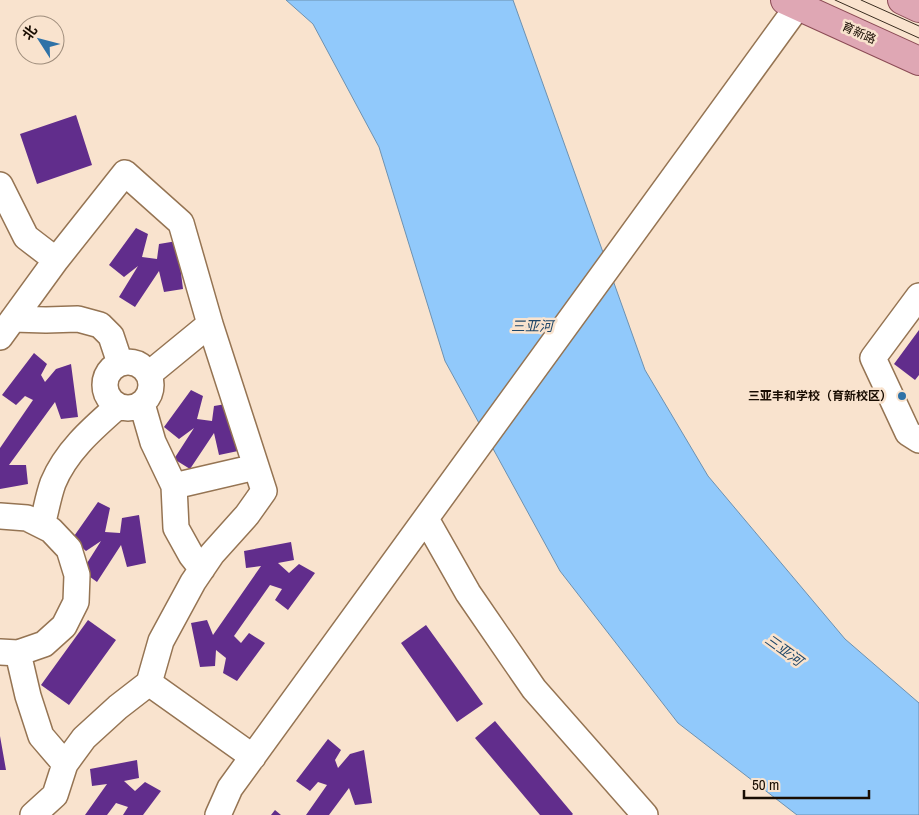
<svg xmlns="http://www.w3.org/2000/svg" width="919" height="815" viewBox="0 0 919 815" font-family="'Archivo Narrow','Noto Sans SC',sans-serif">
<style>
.water{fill:#91c9fb;stroke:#6d91b0}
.building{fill:#612d8c}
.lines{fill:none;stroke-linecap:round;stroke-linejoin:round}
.minor-casing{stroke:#957453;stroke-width:28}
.major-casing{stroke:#8b4b55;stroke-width:30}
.minor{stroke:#fff;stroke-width:25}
.major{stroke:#dfa7b4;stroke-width:28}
.tram{stroke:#392c1f;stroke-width:1}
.poi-dot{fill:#2f72a7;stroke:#f9e3ce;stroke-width:2}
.labels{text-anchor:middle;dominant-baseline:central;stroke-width:5;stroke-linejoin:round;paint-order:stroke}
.street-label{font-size:12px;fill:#190d02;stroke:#f9e3ce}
.poi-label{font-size:12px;font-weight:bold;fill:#190d02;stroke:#f9e3ce;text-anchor:end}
.water-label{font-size:14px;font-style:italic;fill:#1e4668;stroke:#f9e3ce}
</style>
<rect width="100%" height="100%" fill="#f9e3ce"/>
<path class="water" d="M286,0H513L645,370L708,476L845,639L919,703V815H797L678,723L560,571L445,361L379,147L313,24Z"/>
<path class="building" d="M76,115L92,165L37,184L20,134Z
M136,228L148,234L142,257L157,259L159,244L177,241L183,289L164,292L159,271L135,307L119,297L138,266L124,277L109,265Z
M919,330V375L915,380L894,364Z
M34,353L47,364L41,375L45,382L56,369L71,364L78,417L61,419L55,402L9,465H26L28,484L0,489V448L33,400L25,396L16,405L2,395Z
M191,390L203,396L197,419L212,421L214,406L232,403L238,451L219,455L214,433L190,469L174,459L194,428L179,439L164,427Z
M98,502L110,508L105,532L120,533L122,518L139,515L146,563L127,567L121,545L97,582L82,571L101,541L86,551L72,539Z
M291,542L294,560L278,563L289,573L299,564L315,573L288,610L275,600L282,589L270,585L234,636L241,643L249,633L265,643L237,681L223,673L226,658L216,650L215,666L200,667L191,623L207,620L213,635L261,566L246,568L244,551Z
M88,620L116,640L69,705L41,685Z
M426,625L483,704L457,722L401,643Z
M495,721L573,814L572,815H540L475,738Z
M0,736L6,770H0Z
M328,739L341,750L335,760L338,768L350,754L364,750L372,803L355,805L349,788L329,815H306L327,785L318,782L310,791L296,781Z
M137,760L139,778L124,781L135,791L145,782L161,791L143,815H123L128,807L116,803L107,815H85L107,784L92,786L90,769Z
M275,810L281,815H271Z"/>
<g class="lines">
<g class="minor-casing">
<path id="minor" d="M0,185L26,237L56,260
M919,296L873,358L908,433L919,440
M13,319L46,320L78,319L100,325L111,336L120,363
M0,337L56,260L125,173L181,223L210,324L264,491L247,515L212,554L193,582L161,641L149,683L118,707L84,738L65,764L55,795L33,815
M105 385a23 23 0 1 1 46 0a23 23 0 1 1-46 0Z
M149,374L210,324
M142,404L153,442L174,486L176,528L191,555L202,569
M174,486L256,467
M0,516L27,518L51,530L69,549L77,575L76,602L64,626L44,644L18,653L0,652
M426,519L468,593L534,689L645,815
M42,525C46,511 48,497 53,483C66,451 93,428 118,406
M18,653L28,696L41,736L65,764
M149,683L253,757
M218,815L230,788L798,6"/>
</g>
<g class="major-casing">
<path id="major" d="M785,0L919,61
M902,0L919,8"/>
</g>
<use href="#minor" class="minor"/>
<use href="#major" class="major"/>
<path class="tram" d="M835,0L919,38
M861,0L919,26"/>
</g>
<circle class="poi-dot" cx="902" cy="396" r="5"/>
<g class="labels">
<g class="street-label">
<text transform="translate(859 33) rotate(24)">育新路</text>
</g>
<g class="poi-label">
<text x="892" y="396">三亚丰和学校（育新校区）</text>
</g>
<g class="water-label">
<text x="532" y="326">三亚河</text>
<text transform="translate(784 650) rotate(36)">三亚河</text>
</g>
</g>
<g transform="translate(40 40) rotate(306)"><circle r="24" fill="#f9e3ce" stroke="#9f8d7c"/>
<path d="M0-4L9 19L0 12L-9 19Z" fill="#2f72a7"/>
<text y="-8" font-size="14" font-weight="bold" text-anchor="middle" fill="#190d02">北</text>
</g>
<path d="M744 790v8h125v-8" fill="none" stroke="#190d02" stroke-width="2.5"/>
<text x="752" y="790" font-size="15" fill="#190d02" stroke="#f9e3ce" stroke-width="4" paint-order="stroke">50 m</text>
</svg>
